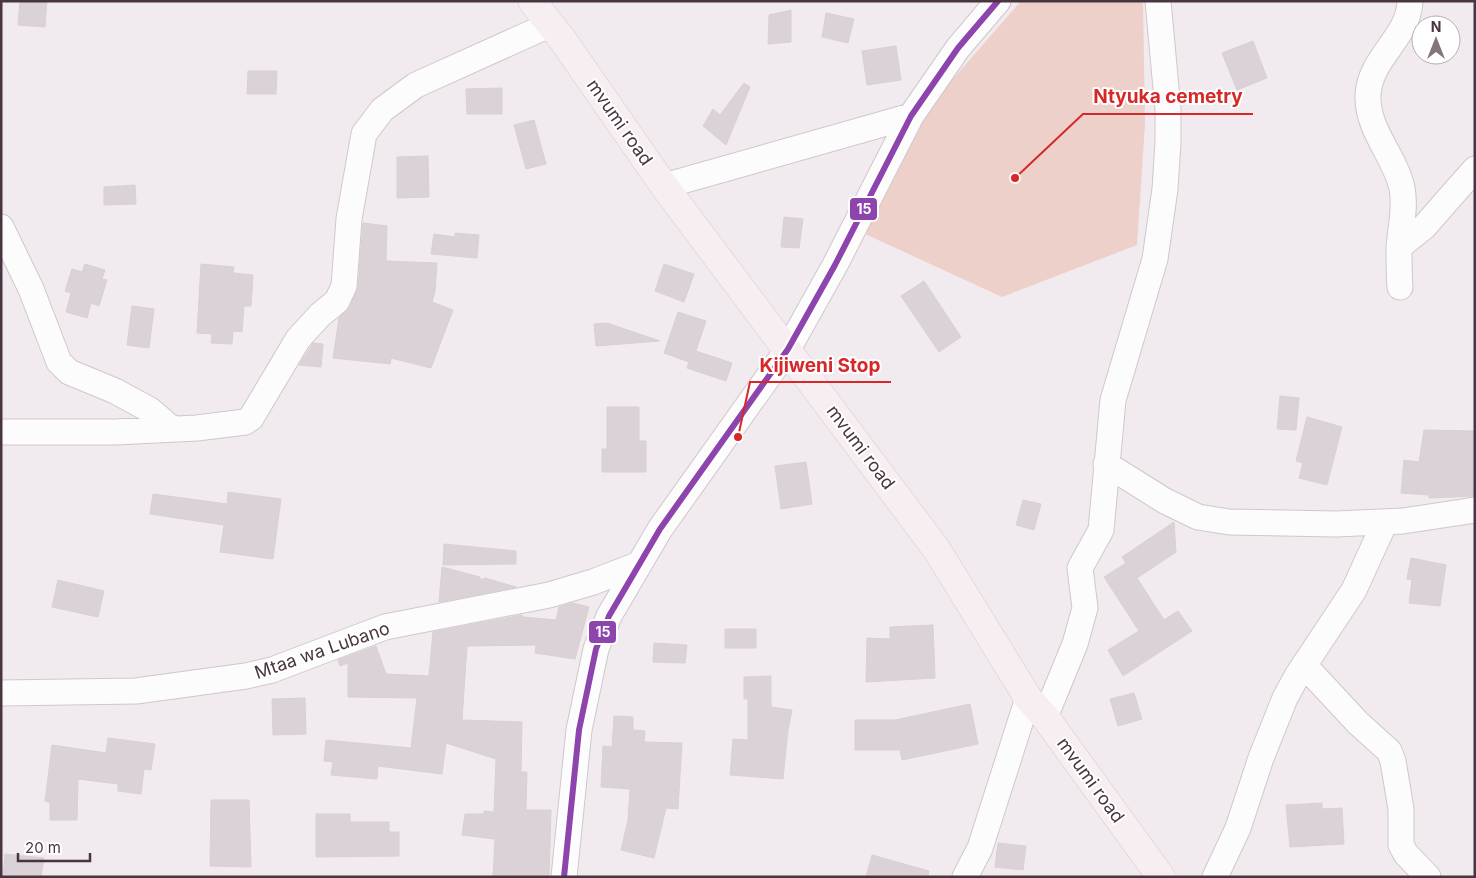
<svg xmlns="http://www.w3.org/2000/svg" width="1476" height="878" viewBox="0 0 1476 878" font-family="Inter,sans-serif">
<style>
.green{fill:#eed0ca}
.building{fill:#dbd2d7;stroke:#d9d0d5}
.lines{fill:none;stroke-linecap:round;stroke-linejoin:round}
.street-casing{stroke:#cfc7cc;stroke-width:27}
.secondary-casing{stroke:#d9c7d0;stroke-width:29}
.street{stroke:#fdfcfc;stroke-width:25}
.secondary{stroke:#f7eef2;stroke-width:28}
.bus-1-casing{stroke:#fff;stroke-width:10}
.bus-1{stroke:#8e44ad;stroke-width:6}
.labels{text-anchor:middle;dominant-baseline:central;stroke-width:4;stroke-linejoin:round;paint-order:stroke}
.street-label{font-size:18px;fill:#483541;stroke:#fff}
.leader{fill:none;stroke:#d62828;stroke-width:2}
.callout-dot{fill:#d62828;stroke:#fff;stroke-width:2}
.callout-label{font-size:19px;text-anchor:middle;font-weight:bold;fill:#d62828;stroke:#fff;stroke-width:4;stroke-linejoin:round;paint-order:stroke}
.line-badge{stroke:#fff;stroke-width:2}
.badge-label{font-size:14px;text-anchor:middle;font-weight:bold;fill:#fff}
</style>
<rect width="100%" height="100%" fill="#f1eaee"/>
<path class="green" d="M1021,1H1143L1145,124L1137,245L1002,297L863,233L917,120Z"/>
<path class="building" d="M20,1H47L45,27L18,25Z
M791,10V42L768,44L769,15Z
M826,13L854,19L848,43L822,37Z
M1253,41L1267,78L1237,90L1222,53Z
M896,46L901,80L867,85L862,51Z
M248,71H277L276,94H247Z
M744,83L750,87L726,145L703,126L713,109L720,115Z
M502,88V114H467L466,89Z
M534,120L546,164L526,169L514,125Z
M428,156L429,197L397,198V157Z
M135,185L136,204L104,205V187Z
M784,217L803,219L799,248L781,247Z
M363,223L387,226L386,261L437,263L435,291L432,302L453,310L431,368L391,358L390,364L333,358L339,318L350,307L358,287Z
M455,233L479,235L477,258L431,254L434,234L455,237Z
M85,264L105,270L102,279L107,280L99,306L91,303L87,318L66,312L71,293L65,291L72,269L82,272Z
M201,264L234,267L233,273L253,275L251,306H244L242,332L233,331L232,344L211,343L212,334L197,333Z
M664,264L694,274L684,302L655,291Z
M924,281L961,337L939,352L901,296Z
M132,306L154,309L149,348L127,345Z
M678,312L706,321L696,351L732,363L726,381L687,368L689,362L664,353Z
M607,323L660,341L596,346L594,324Z
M313,343L323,344L321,367L299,365Z
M1280,396L1299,398L1296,430L1277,429Z
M607,407H639V441H646V472H602V449H607Z
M1307,417L1342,427L1327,485L1299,478L1303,463L1296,461Z
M1424,430L1475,431V496L1429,498V495L1401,493L1404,460L1419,462Z
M806,462L812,504L781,509L775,466Z
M228,492L281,499L273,559L220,552L224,525L150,514L153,494L227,504Z
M1023,500L1041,504L1034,530L1016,525Z
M1174,522L1176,552L1137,578L1164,620L1178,611L1192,631L1123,676L1108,650L1139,631L1104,577L1126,563L1122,557Z
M444,544L516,551V564L443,565Z
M1411,558L1446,565L1440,606L1409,603L1412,580L1407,579Z
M442,567L480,577V580L485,578L516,587L439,602Z
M58,580L104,591L98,617L52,607Z
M573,603L589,607L575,659L535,653L536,645L467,646L462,720L522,722L521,772H527L526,810H551L549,877L493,876L495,839L462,835L465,814H484V811L494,812L496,759L446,743L442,774L378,766L377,779L331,775L333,762L324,761L326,740L411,748L417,698L348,697V663L340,666L338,660L376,646L386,674L429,676L433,632L522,615L523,617L556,620L559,607Z
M933,625L935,678L866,682L867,638L890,639V627Z
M725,629H756V648H725Z
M654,643L687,645L685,663L653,662Z
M771,676V707L792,710L788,730L783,779L730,775L733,739L748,740V699H744V677Z
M1134,693L1142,719L1118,726L1110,699Z
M305,698L306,734L273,735L272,699Z
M970,704L978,744L902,760L900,750H855V720H895Z
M614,716L633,717V730L645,731L644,742L682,743L678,809L666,808L654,858L621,850L628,820L630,789L601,787L603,746L612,747Z
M108,738L155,744L151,770L144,769L141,794L118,791V784L78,779L77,820H50V803L45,801L52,745L106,753Z
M211,800H249L251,867L210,866Z
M1322,803V809L1342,808L1344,844L1290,847L1286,805Z
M316,814H350V822H389V832H399V856L316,857Z
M998,843L1026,846L1023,870L995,867Z
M5,854L44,858L41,877H3Z
M872,855L929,871L928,877H866Z"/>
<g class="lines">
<g class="street-casing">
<path id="street" d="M664,186L911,116
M1,227L31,289L59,362L69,372L115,391L150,410L172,429
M1399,247L1424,227L1475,169
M1400,287C1399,274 1399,261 1399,249C1400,228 1406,209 1402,188C1395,156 1367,130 1368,96C1369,58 1409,38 1410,1
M1,432H115L197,428L245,422L251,418L298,339L320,315L337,301L344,286L349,219L364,134L382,110L416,85L549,25
M1106,464L1165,501L1198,517L1229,522L1336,524L1403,521L1475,510
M1304,665L1358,723L1389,751L1393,761L1401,809V845L1406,854L1428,877
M1,693L136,691L246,676L272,670L385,627L549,595L593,582L637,565
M1045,717L1075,644L1085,608L1080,568L1101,530L1113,400L1155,259L1165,189L1168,142V110L1158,1
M564,877L579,730L596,649L609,616L660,529L788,349L835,265L911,116L958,48L998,1
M965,877L980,848L1028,698
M1215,877L1238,828L1261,758L1285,698L1297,676L1354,590L1385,522"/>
</g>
<g class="secondary-casing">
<path id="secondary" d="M532,1L562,39L664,186L937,550L1028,698L1045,717L1161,877"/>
</g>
<use href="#street" class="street"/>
<use href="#secondary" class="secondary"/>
<g class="bus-1-casing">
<path id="bus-1" d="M564,877L579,730L596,649L609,616L660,529L788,349L835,265L911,116L958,48L998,1"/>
</g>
<use href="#bus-1" class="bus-1"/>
</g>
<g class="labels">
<g class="street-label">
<text transform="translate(620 122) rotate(55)">mvumi road</text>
<text transform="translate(861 447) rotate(53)">mvumi road</text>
<text transform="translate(322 650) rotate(-19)">Mtaa wa Lubano</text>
<text transform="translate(1091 780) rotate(54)">mvumi road</text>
</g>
</g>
<path class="leader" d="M1015 178L1083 114H1253M738 437L750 382H891"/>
<g class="callout-dot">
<circle cx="1015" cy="178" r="5"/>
<circle cx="738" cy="437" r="5"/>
</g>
<g class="callout-label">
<text x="1168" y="103">Ntyuka cemetry</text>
<text x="820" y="372">Kijiweni Stop</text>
</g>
<g class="line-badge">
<rect x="849" y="197" width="29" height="24" rx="5" fill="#8e44ad"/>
<rect x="588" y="620" width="29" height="24" rx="5" fill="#8e44ad"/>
</g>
<g class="badge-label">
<text x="864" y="214">15</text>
<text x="603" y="637">15</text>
</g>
<rect width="1476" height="878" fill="none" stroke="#483541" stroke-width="5"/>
<g transform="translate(1436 40)"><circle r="24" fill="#ffffff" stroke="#b6aeb3"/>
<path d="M0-4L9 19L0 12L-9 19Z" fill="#83747e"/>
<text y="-8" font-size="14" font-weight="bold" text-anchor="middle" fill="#483541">N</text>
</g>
<path d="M18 853v8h72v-8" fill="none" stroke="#483541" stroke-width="2.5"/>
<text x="25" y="853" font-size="15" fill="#483541" stroke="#ffffff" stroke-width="4" paint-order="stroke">20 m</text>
</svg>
